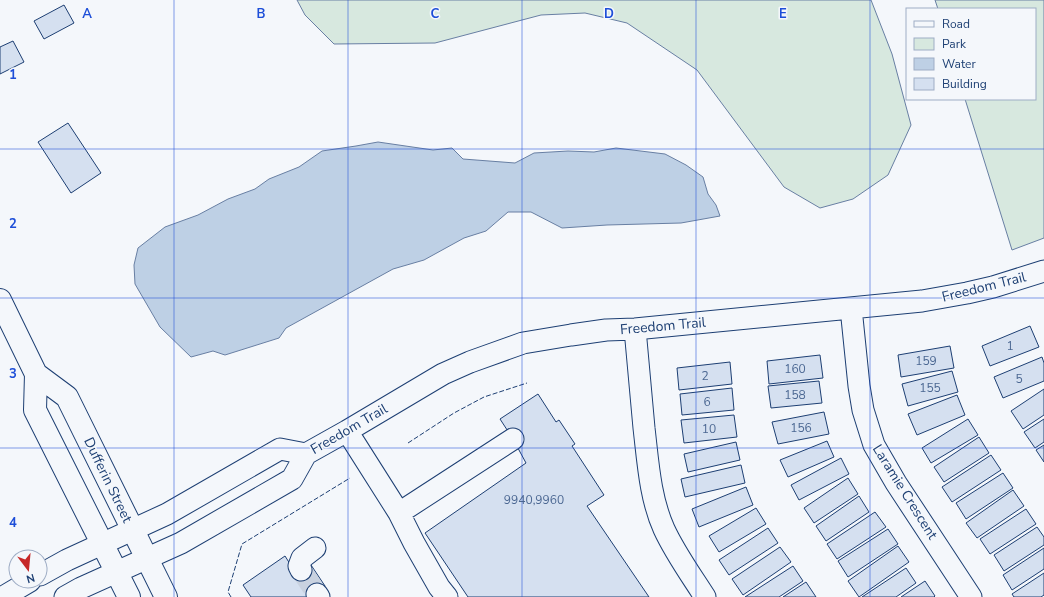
<svg xmlns="http://www.w3.org/2000/svg" width="1044" height="597" viewBox="0 0 1044 597" font-family="'Nunito Sans',sans-serif">
<style>
.green{fill:#d7e8df;stroke:#687fa3}
.water{fill:#bed0e5;stroke:#687fa3}
.building{fill:#d5e0f0;stroke:#1d3f73}
.lines{fill:none;stroke-linecap:round;stroke-linejoin:round}
.minor-tunnel{stroke:#c9d2e0;stroke-width:21;stroke-dasharray:21 10;stroke-linecap:butt}
.minor-casing{stroke:#1d3f73;stroke-width:23}
.major-casing{stroke:#1d3f73;stroke-width:24}
.minor{stroke:#f4f7fb;stroke-width:21}
.major{stroke:#f4f7fb;stroke-width:22}
.fence{stroke:#1d3f73;stroke-width:1;stroke-dasharray:5 2;stroke-linecap:butt}
.grid{fill:none;stroke:#1d4ed8;stroke-width:1;stroke-opacity:0.55}
.labels{text-anchor:middle;dominant-baseline:central;stroke-width:3;stroke-linejoin:round;paint-order:stroke}
.number-label{font-size:12px;fill:#4b6792}
.street-label{font-size:14px;fill:#1d3f73;stroke:#f4f7fb}
.grid-label{font-size:13px;text-anchor:middle;font-weight:bold;fill:#1d4ed8;stroke:#f4f7fb;stroke-width:3;stroke-linejoin:round;paint-order:stroke}
</style>
<rect width="100%" height="100%" fill="#f4f7fb"/>
<path class="green" d="M297,0H871L892,54L911,125L888,175L853,199L820,208L784,187L697,70L627,23L585,13L541,15L435,43L334,44L305,15Z
M935,0H1044V238L1012,250L965,99H1035V9H938Z"/>
<path class="water" d="M378,142L433,150L452,148L463,159L515,163L534,153L568,151L594,152L616,148L665,154L686,165L703,177L708,194L716,205L720,216L681,223L607,225L562,228L531,212H508L486,231L464,238L424,260L393,269L286,328L279,338L225,355L213,351L191,357L160,327L135,284L134,265L138,248L165,227L198,215L228,199L255,189L269,179L299,167L322,151L356,146Z"/>
<path class="building" d="M64,5L74,23L44,39L34,21Z
M13,41L24,62L0,74V47Z
M68,123L101,173L71,193L38,142Z
M1030,326L1039,347L990,366L982,346Z
M950,346L954,368L901,377L898,355Z
M820,355L823,378L769,384L767,361Z
M1042,357L1044,363V381L1003,398L994,377Z
M730,362L732,384L679,390L677,368Z
M952,371L958,392L908,406L902,384Z
M819,381L822,403L771,408L768,386Z
M732,388L734,410L682,415L680,394Z
M1044,389V415L1023,429L1011,411Z
M538,394L556,422L559,420L575,444L572,446L604,495L587,506L649,597H468L425,533L526,463L513,439L500,419Z
M957,395L965,415L917,435L908,414Z
M824,412L829,434L778,444L772,422Z
M734,415L737,437L684,443L681,420Z
M968,419L978,435L931,463L922,448Z
M1044,419V442L1035,448L1024,432Z
M979,437L989,453L944,482L934,467Z
M827,441L834,457L788,477L780,460Z
M736,442L740,460L688,472L684,454Z
M1044,445V462L1036,450Z
M991,455L1001,470L952,502L942,487Z
M841,458L849,474L799,500L791,485Z
M741,465L745,483L685,497L681,479Z
M1003,473L1013,488L966,519L956,503Z
M848,478L858,494L814,523L804,508Z
M746,487L753,505L699,527L692,509Z
M1013,490L1024,506L977,538L966,523Z
M859,496L869,512L826,541L816,526Z
M756,508L766,524L719,552L709,536Z
M1026,509L1036,524L990,554L980,539Z
M875,512L886,527L837,559L827,544Z
M1037,527L1044,537V545L1004,571L994,555Z
M768,528L778,543L729,575L719,560Z
M888,529L898,544L848,577L838,561Z
M898,546L909,562L859,597L848,581Z
M780,547L791,562L743,595L732,579Z
M1044,548V569L1012,590L1003,575Z
M285,556L297,575L311,565L325,586L311,595L313,597H251L243,585Z
M793,566L803,581L779,597H745Z
M906,568L916,583L896,597H862Z
M1044,573V595L1041,597H1014L1012,594Z
M925,581L935,596L934,597H901Z
M806,582L816,597H783Z"/>
<g class="lines">
<path class="minor-tunnel" d="M301,570L317,594"/>
<g class="minor-casing">
<path id="minor" d="M851,308L859,386L863,410L874,445L896,483L971,597
M635,329C638,362 641,395 644,428C648,462 650,498 664,529C675,553 691,575 705,597
M347,431L399,513L414,543L439,587L447,597
M399,513L513,439
M301,570L299,566L302,558L315,548
M40,575L67,560L167,514L280,449L306,454
M317,594L319,597
M3,597L30,581
M65,597L81,588L181,543L292,479L306,454L347,431L443,374L470,362L523,343L571,335L606,330L635,329L922,301L967,293L993,287L1044,271"/>
</g>
<g class="major-casing">
<path id="major" d="M0,300L36,374L67,397L166,597
M36,374L35,410L129,597"/>
</g>
<use href="#minor" class="minor"/>
<use href="#major" class="major"/>
<path class="fence" d="M408,443L454,413L484,397L527,383
M231,597L228,592L242,544L350,478"/>
</g>
<path class="grid" d="M174,0V597M348,0V597M522,0V597M696,0V597M870,0V597M0,149H1044M0,298H1044M0,448H1044"/>
<g class="labels">
<g class="number-label">
<text x="1010" y="346">1</text>
<text x="926" y="361">159</text>
<text x="795" y="369">160</text>
<text x="705" y="376">2</text>
<text x="1019" y="379">5</text>
<text x="930" y="388">155</text>
<text x="795" y="395">158</text>
<text x="707" y="402">6</text>
<text x="801" y="428">156</text>
<text x="709" y="429">10</text>
<text x="534" y="500">9940,9960</text>
</g>
<g class="street-label">
<text transform="translate(984 287) rotate(-14)">Freedom Trail</text>
<text transform="translate(663 326) rotate(-5)">Freedom Trail</text>
<text transform="translate(349 429) rotate(-30)">Freedom Trail</text>
<text transform="translate(108 480) rotate(64)">Dufferin Street</text>
<text transform="translate(905 492) rotate(58)">Laramie Crescent</text>
</g>
</g>
<g class="grid-label">
<text x="87" y="18">A</text>
<text x="261" y="18">B</text>
<text x="435" y="18">C</text>
<text x="609" y="18">D</text>
<text x="783" y="18">E</text>
<text x="13" y="79">1</text>
<text x="13" y="228">2</text>
<text x="13" y="378">3</text>
<text x="13" y="527">4</text>
</g>
<rect x="906" y="8" width="130" height="92" fill="#f4f7fb" stroke="#9eadc5"/>
<rect x="914" y="21" width="20" height="6" fill="#f4f7fb" stroke="#9eadc5"/>
<text x="942" y="28" font-size="12" fill="#1d3f73">Road</text>
<rect x="914" y="38" width="20" height="12" fill="#d7e8df" stroke="#9eadc5"/>
<text x="942" y="48" font-size="12" fill="#1d3f73">Park</text>
<rect x="914" y="58" width="20" height="12" fill="#bed0e5" stroke="#9eadc5"/>
<text x="942" y="68" font-size="12" fill="#1d3f73">Water</text>
<rect x="914" y="78" width="20" height="12" fill="#d5e0f0" stroke="#9eadc5"/>
<text x="942" y="88" font-size="12" fill="#1d3f73">Building</text>
<g transform="translate(28 569) rotate(164)"><circle r="19" fill="#f4f7fb" stroke="#9eadc5"/>
<path d="M0-3L7 15L0 10L-7 15Z" fill="#c62828"/>
<text y="-6" font-size="11" font-weight="bold" text-anchor="middle" fill="#1d3f73">N</text>
</g>
</svg>
